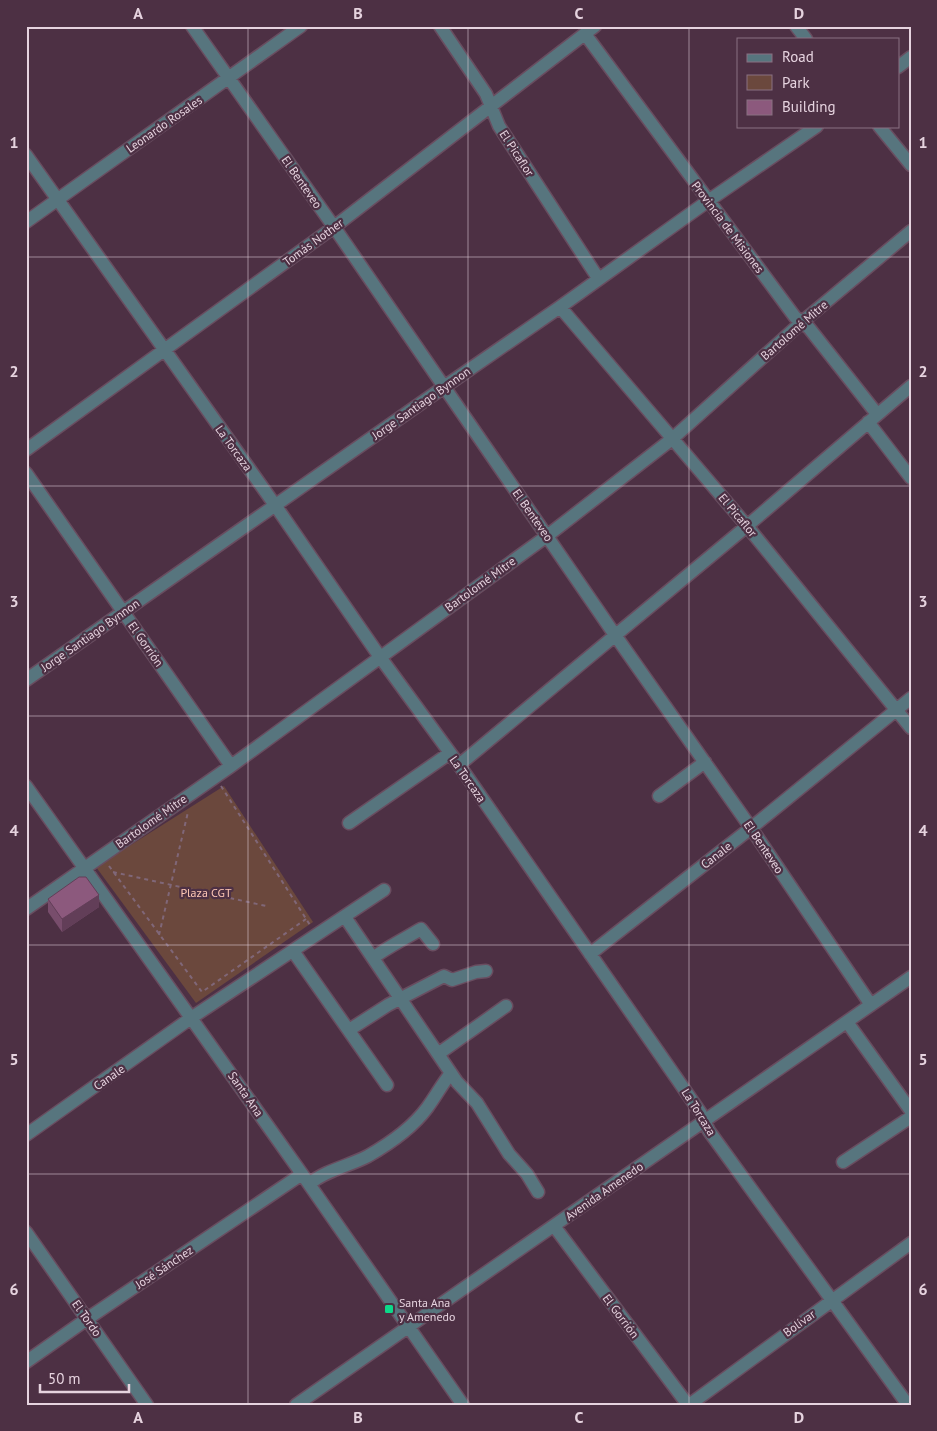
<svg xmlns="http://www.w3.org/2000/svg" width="937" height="1431" viewBox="0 0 937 1431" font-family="'PT Sans',sans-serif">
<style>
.green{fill:#6b483d}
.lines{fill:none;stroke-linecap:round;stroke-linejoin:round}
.minor-casing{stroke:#694d60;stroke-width:15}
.path{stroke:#806778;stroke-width:2;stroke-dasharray:4 4;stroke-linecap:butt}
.minor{stroke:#57757e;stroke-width:12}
.wall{fill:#784d6c}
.shaded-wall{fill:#623e58}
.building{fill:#8c597d;stroke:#623e58}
.grid{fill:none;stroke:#e6d3df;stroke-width:1;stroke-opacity:0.55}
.poi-dot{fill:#0cd98a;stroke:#4d3044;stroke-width:2}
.labels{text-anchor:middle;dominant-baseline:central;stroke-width:4.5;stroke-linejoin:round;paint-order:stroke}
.street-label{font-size:12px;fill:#e6d3df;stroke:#4d3044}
.park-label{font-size:12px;fill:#fec7b5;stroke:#4d3044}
.poi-label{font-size:12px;fill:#e6d3df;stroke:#4d3044;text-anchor:start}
.neatline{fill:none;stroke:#e6d3df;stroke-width:2}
.grid-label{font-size:16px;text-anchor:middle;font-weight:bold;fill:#e6d3df}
</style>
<rect width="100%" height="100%" fill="#4d3044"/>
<path class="green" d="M224,786L313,922L196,1003L96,867Z"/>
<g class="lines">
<g class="minor-casing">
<path id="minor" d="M192,26L334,227L615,635L751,828L871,1005
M440,26L486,94L499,126L598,278
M796,26L806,39
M585,34L795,317L809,328L877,414
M898,67L911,57
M879,126L911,165
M26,155L275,505L380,657L459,765L700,1112L709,1131L908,1405
M26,222L301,26
M560,307L747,526L911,728
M868,422L911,478
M26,450L334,227L595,26
M26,473L231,766
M26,680L444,387L560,307L708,201L817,126
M459,765L747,526L911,386
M26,786L302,1174L463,1405
M659,796L705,762
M349,823L450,753
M26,909L231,766L547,536L672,439L802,322L911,231
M345,917L457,1082L477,1103L509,1154L527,1174L538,1192
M293,951L387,1085
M590,954L751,828L911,698
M373,958C386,948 406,938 421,929L433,944
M847,1022L911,1111
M349,1030L388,1005L444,976L452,980L476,972L486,971
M438,1054L506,1006
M26,1135L191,1018L384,890
M843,1162L911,1117
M309,1184C326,1170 349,1166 368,1156C389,1144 413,1127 427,1108C436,1096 442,1084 451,1073
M554,1226L688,1405
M26,1232L147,1405
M26,1362L87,1319L302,1174
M296,1405L911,977
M689,1405L911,1243"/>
</g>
<path class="path" d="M221,786L310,925
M109,866L202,992L306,919
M113,872L266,906
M159,935L188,812"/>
<use href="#minor" class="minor"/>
</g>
<path class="wall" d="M48,899L99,907L62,932L48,912Z"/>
<path class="shaded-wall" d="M99,895V907L62,932V919Z"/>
<path class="building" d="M79,877H86L99,895L62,919L48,899Z"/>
<path class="grid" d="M248,26V1405M468,26V1405M689,26V1405M26,257H911M26,486H911M26,716H911M26,945H911M26,1174H911"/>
<rect class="poi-dot" x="384" y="1304" width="10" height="10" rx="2.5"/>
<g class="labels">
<g class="street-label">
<text transform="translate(164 124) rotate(-35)">Leonardo Rosales</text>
<text transform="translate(517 153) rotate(57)">El Picaflor</text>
<text transform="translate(302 182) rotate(55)">El Benteveo</text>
<text transform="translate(728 227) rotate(53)">Provincia de Misiones</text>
<text transform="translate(313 242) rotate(-36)">Tomás Nother</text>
<text transform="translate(794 330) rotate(-41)">Bartolomé Mitre</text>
<text transform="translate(421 403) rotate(-35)">Jorge Santiago Bynnon</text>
<text transform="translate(234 448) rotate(54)">La Torcaza</text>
<text transform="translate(533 515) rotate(55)">El Benteveo</text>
<text transform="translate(738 515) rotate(50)">El Picaflor</text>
<text transform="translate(480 584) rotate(-36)">Bartolomé Mitre</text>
<text transform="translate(90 635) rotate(-35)">Jorge Santiago Bynnon</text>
<text transform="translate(146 644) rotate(55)">El Gorrión</text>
<text transform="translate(468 779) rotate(55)">La Torcaza</text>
<text transform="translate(151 821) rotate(-35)">Bartolomé Mitre</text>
<text transform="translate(764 847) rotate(56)">El Benteveo</text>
<text transform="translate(716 855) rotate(-38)">Canale</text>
<text transform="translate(109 1077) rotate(-35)">Canale</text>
<text transform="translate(246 1094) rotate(55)">Santa Ana</text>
<text transform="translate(699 1112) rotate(58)">La Torcaza</text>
<text transform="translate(604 1191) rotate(-35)">Avenida Amenedo</text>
<text transform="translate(164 1267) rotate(-34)">José Sánchez</text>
<text transform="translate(621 1316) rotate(53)">El Gorrión</text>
<text transform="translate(87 1318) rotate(55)">El Tordo</text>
<text transform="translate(799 1323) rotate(-36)">Bolívar</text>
</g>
<g class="park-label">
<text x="206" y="892">Plaza CGT</text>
</g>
<g class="poi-label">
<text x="399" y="1302">Santa Ana<tspan x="399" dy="14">y Amenedo</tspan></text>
</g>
</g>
<rect width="937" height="1431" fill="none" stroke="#4d3044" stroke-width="55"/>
<rect x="737" y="38" width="162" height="90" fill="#4d3044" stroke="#8a7182"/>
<rect x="747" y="54" width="25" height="8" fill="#57757e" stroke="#8a7182"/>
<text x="782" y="62" font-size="15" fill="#e6d3df">Road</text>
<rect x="747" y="75" width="25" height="15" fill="#6b483d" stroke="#8a7182"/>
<text x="782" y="88" font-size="15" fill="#e6d3df">Park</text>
<rect x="747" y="100" width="25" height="15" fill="#8c597d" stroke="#8a7182"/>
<text x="782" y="112" font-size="15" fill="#e6d3df">Building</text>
<path d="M40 1384v8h89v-8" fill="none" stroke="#e6d3df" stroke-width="2.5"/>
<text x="48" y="1384" font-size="15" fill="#e6d3df" stroke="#4d3044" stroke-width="4" paint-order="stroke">50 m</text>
<rect x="28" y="28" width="882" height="1376" class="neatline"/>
<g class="grid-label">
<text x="138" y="19">A</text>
<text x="358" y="19">B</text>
<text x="579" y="19">C</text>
<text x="799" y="19">D</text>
<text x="14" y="148">1</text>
<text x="923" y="148">1</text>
<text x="14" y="377">2</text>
<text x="923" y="377">2</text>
<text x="14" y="607">3</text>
<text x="923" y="607">3</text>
<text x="14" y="836">4</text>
<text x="923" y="836">4</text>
<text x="14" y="1065">5</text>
<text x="923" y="1065">5</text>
<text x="14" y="1295">6</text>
<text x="923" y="1295">6</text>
<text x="138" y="1423">A</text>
<text x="358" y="1423">B</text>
<text x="579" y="1423">C</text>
<text x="799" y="1423">D</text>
</g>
</svg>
